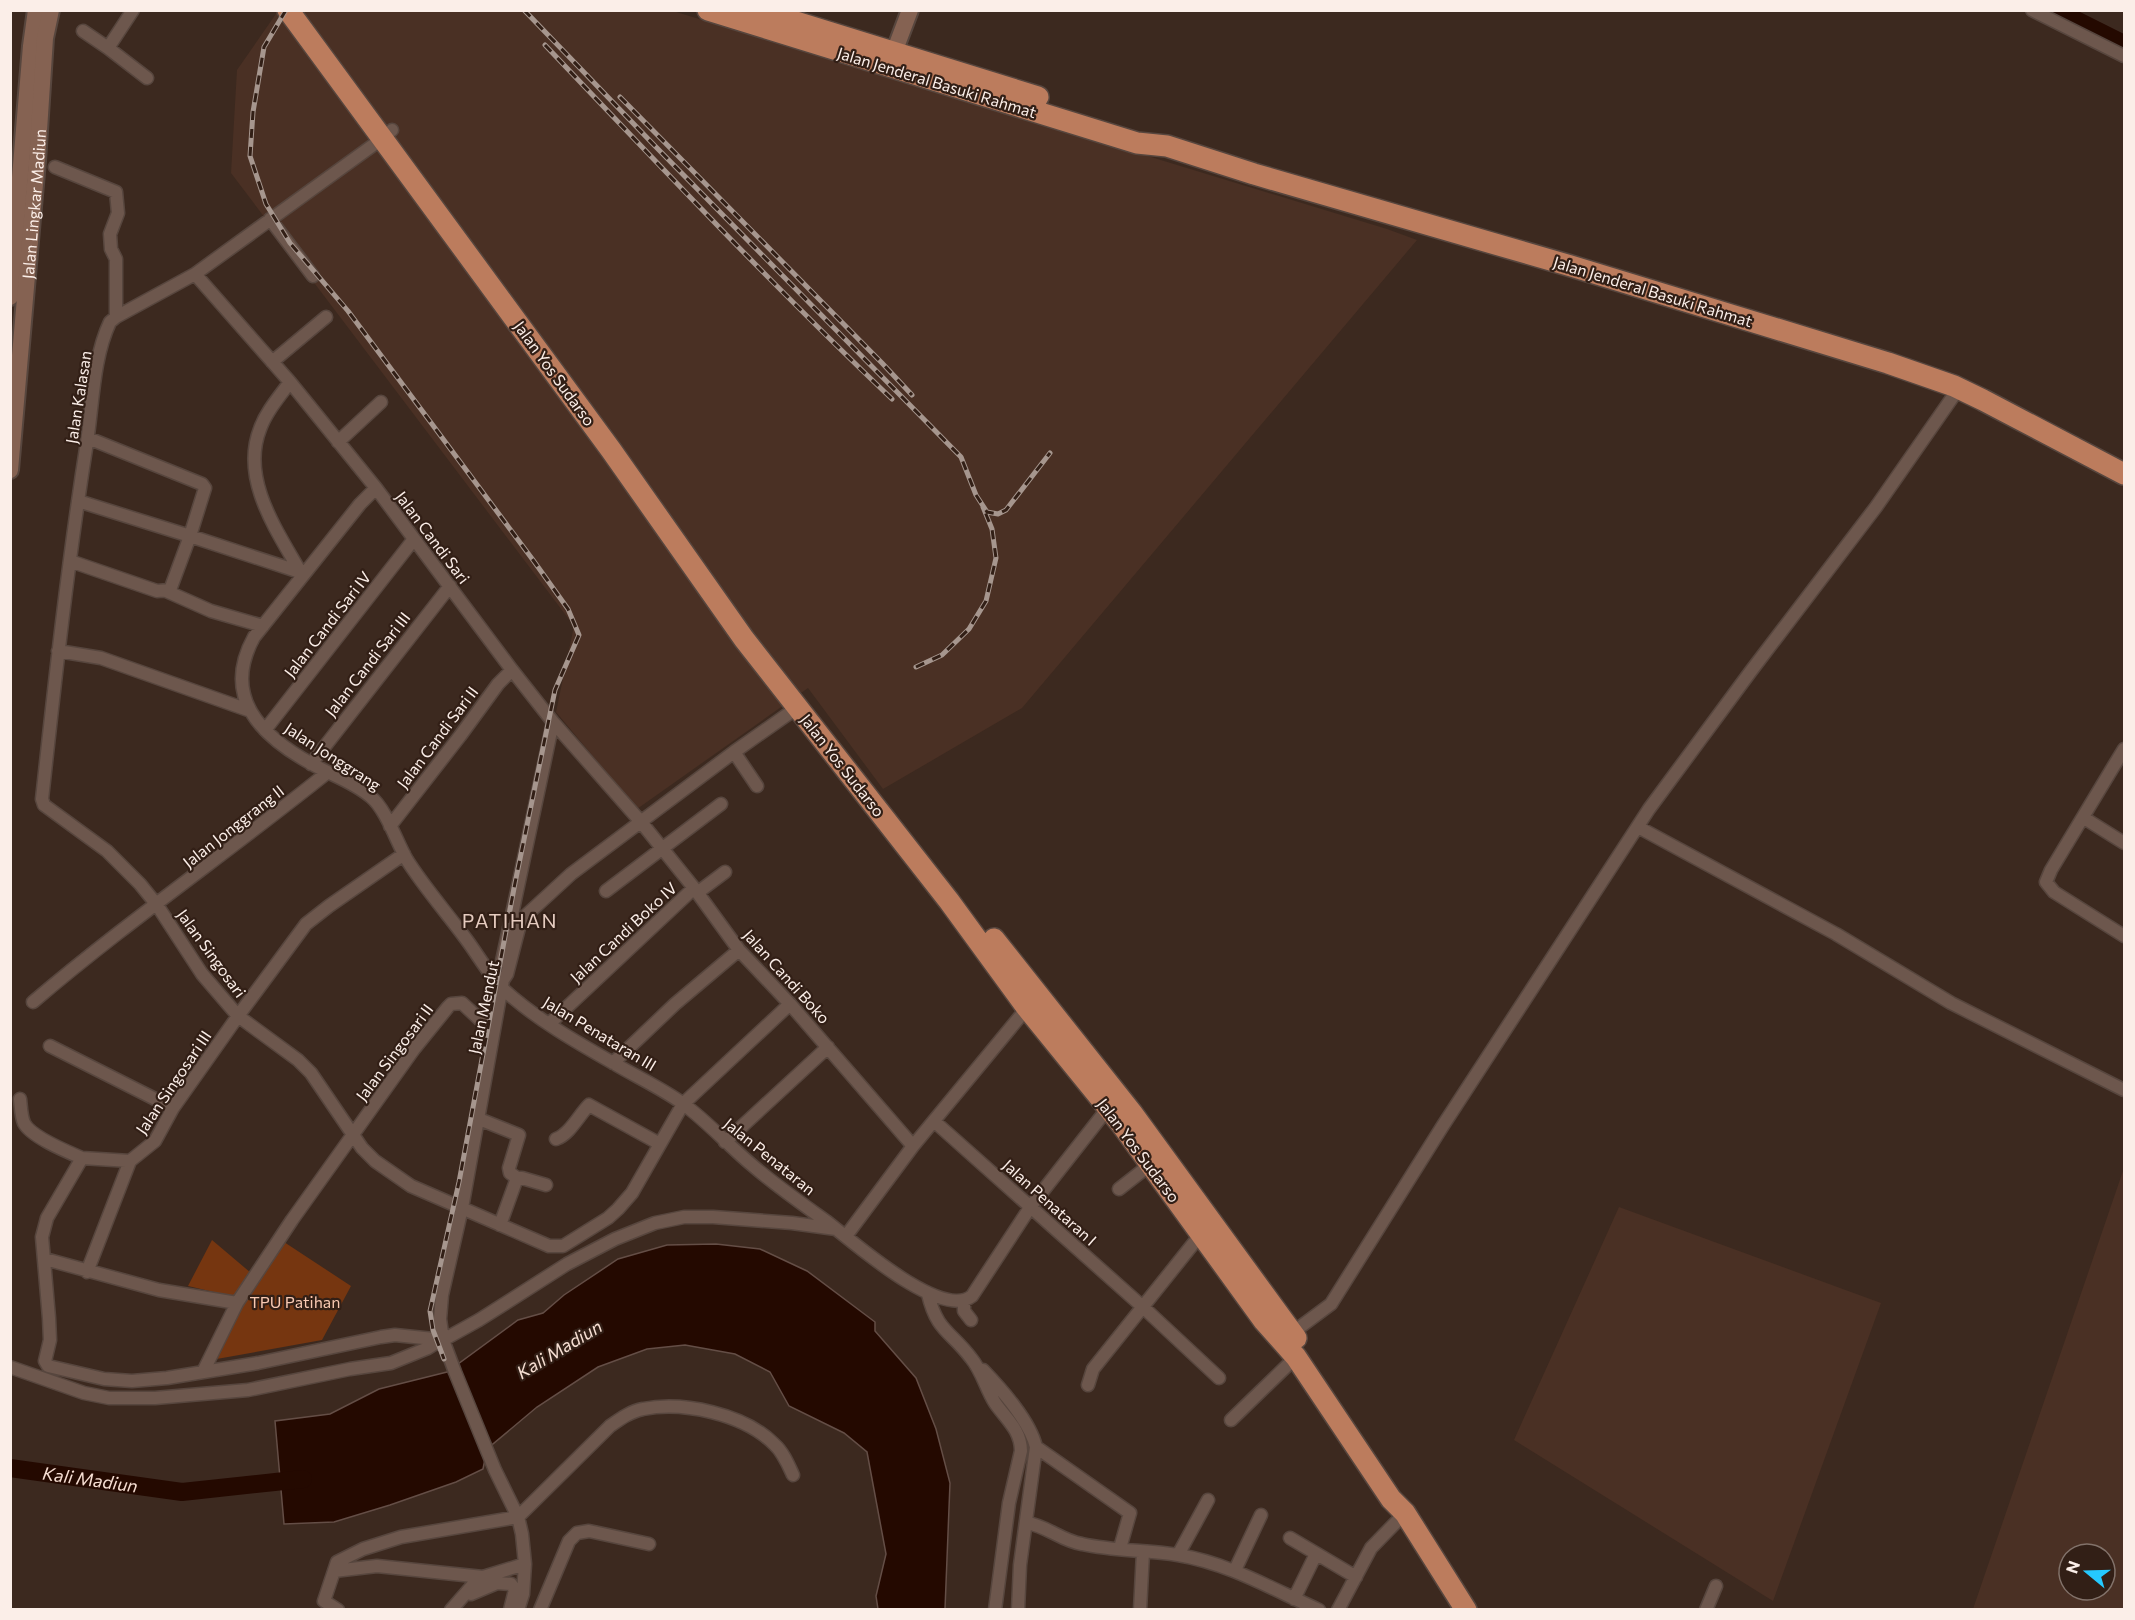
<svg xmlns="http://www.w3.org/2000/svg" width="2135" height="1620" viewBox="0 0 2135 1620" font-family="Commissioner,sans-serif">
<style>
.built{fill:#4a3024;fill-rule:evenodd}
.green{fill:#763610}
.water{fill:#240900;stroke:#644e46;stroke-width:1.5}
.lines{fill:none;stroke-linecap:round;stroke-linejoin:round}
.river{stroke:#240900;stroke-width:18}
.street-casing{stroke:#57463e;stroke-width:15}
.secondary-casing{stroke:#57463e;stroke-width:20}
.highway-casing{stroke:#57463e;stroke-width:24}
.street{stroke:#6d574d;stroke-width:12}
.secondary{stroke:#856252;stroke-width:16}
.highway{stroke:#bc7c5d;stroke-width:21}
.rail-casing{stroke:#a6968e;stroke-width:5}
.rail{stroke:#321f16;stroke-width:3;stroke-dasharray:9;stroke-linecap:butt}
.labels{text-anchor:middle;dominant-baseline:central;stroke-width:4.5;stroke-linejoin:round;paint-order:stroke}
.street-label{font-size:16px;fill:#fbeee8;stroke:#321f16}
.park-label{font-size:16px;fill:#f9c9b2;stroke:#321f16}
.water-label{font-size:18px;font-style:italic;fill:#f7dfd3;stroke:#321f16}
.quarter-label{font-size:20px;letter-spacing:1.5px;fill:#e5cbbf;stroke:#321f16}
</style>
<rect width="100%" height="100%" fill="#3c291f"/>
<path class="built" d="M278,11H673L1387,229L1417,240L1022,708L883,789L808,688L637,809L556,712L574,626L231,173L237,70Z
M2124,1168V1609H1973ZM2069,1554H2105V1590H2069Z
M1619,1207L1881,1303L1773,1601L1514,1440Z"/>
<path class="green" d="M212,1240L251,1273L235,1297L188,1286Z
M284,1242L351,1286L322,1340L211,1360L230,1318Z"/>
<path class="water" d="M716,1244L760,1249L807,1271L875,1322V1331L916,1378L936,1429L950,1483L945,1609H878L876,1596L886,1554L867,1452L844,1433L789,1406L770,1372L735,1354L685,1345L647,1349L598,1367L537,1407L487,1449L483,1469L456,1482L390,1505L334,1522L284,1524L275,1421L330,1414L379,1389L447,1372L518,1320L543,1313L564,1295L618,1259L667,1245Z"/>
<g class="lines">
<g class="river">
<path d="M2056,10L2124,44"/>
<path id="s1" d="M10,1468L182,1492L303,1479"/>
</g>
<g class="street-casing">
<path id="street" d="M2032,10L2124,56
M83,31L108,48L147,78
M108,48L133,10
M392,130L383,138L195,274L116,317L110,322C93,358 93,403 87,442C68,561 55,680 42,799L44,805L107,851L140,884L157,905L202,974L238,1016L298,1060L311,1073L362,1148L375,1161L411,1186L549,1246H563L608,1218L618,1209L632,1193L683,1104L790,1004
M55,167L116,192L118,213L110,234L111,249L116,259V317
M270,219L313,276
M195,274L290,382L376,488L512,670L553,722L641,822L694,888L739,950L790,1004L913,1146
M272,362L326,317
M290,382C279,397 266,412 260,429C240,480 278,532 302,575
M338,442L381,402
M376,488L360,504L254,637C221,697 261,736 312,764C331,775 354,782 371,797C386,809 397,843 407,860C424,887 447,913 466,939C478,955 489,975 503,989C536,1019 576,1042 615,1064C637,1077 661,1088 682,1103C707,1121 728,1145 752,1165C775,1185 801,1203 826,1221C851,1240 941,1321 972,1296L1031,1206L1108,1108
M78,501L190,536L205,488L202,484L88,438
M70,561L157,591L170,590L190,536L300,572
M166,591L211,611L263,626
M58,651L101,658L248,710
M265,730L414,539
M2124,749L2051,870L2046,882L2054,892L2124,936
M734,752L757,786
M311,764L450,586
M2084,818L2124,843
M390,826L460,736L498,684L512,670
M1638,827L1836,934L1951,1003L2124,1090
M606,891L721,804
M697,893L725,872
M502,961L553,722
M33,1002C128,921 231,850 328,772
M549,1024L694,888
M50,1046L173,1108
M613,1063L675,1004L739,950
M20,1099C21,1107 21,1116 24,1123C31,1137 68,1152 82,1158
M479,1119L519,1135L509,1168L510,1173L517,1178
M935,1122L1144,1308L1219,1378
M556,1139C570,1134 579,1115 589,1105L660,1144
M725,1142L828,1047
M130,1161L82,1158L47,1218L42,1237L49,1318L50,1340L45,1361L48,1366L104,1379L132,1381L167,1378L258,1363L381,1337L395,1335L443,1340L479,1320L567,1264L615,1239L655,1223L684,1217H713L792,1223L836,1229
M130,1161L155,1141L173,1108L238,1016L306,924L329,906L404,854
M1119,1189L1151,1164
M500,1225L517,1178H522L546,1185
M846,1236L913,1146L1027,1008
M45,1259L159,1290L237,1303
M87,1272L130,1161
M928,1294C937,1332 951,1331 971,1358C982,1371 986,1389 995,1403C1006,1419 1021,1430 1021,1451L1009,1503L995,1610
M964,1301V1311L971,1320
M1292,1333L1331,1304L1442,1127L1649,809L1751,671L1876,507L1959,388
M10,1367L84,1393L109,1398H155L248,1390L350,1369L391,1363L428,1348L439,1341
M983,1370C1002,1390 1030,1421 1036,1447L1020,1565L1018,1610
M203,1372L237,1303L292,1220L414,1049L448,1007L451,1004L462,1003L493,1032
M1088,1385L1093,1369L1201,1234
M1231,1420L1296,1357
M1036,1447L1130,1513L1120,1548
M1027,1523C1047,1526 1062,1541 1082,1544C1113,1551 1146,1550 1178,1555C1228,1563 1272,1589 1319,1610
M1290,1538L1356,1577
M1178,1555L1208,1500
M1235,1570L1261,1515
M334,1571L377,1566L483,1577
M471,1594L497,1583L511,1584L515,1590L510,1610
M1294,1599L1316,1554
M338,1610L324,1601L337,1562L363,1549L401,1537L518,1517L610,1426C620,1419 631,1411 643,1409C683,1401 744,1414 774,1444C783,1452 788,1464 793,1475
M451,1610L472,1586L483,1577L525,1564
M518,1610L523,1594L525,1564L522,1534L518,1517L495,1470L455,1372L443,1340L440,1319L442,1295L462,1208L503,980L507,974L521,920L571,874L734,752L798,707
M540,1610L569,1541L577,1533L589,1531L649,1544
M1140,1610L1143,1552
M1338,1610L1371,1548L1405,1513
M1706,1610L1716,1586"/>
</g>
<g class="secondary-casing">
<g id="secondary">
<path d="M890,63L910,10"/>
<path d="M10,297L31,46L36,10"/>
<path id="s2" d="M10,470L37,161L45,38L51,10"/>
</g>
</g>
<g class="highway-casing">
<path id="highway" d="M288,10L611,450L744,639L949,901L1027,1008L1122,1125L1264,1321L1296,1357L1391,1499L1405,1513L1466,1610
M708,10L1137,143L1167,146L1254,174L1571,266L1888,363L1954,386L1983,400L2124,474
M757,10L1038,97
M994,939L1132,1113L1296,1338"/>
</g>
<use href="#street" class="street"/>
<use href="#secondary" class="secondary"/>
<use href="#highway" class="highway"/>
<g class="rail-casing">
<path id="rail" d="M286,10L264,47L253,112L250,156L266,204L290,243L348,311L533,560L568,609L579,635L555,690L515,883L459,1182L430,1311L433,1330L444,1359
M524,10L655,146L961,457L976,495L987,512L998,514L1006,510L1050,453
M545,45C659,165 772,285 892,399
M620,97L882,363L912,395
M916,667L942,655L969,629L986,601L996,558L992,529L983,507"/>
</g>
<use href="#rail" class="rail"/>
</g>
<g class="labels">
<g class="street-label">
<text transform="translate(937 82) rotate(17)">Jalan Jenderal Basuki Rahmat</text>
<text stroke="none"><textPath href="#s2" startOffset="267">Jalan Lingkar Madiun</textPath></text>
<text transform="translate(1653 291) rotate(17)">Jalan Jenderal Basuki Rahmat</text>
<text transform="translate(555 373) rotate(54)">Jalan Yos Sudarso</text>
<text transform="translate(78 397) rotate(-81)">Jalan Kalasan</text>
<text transform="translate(433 537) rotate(53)">Jalan Candi Sari</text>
<text transform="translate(327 624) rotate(-52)">Jalan Candi Sari IV</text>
<text transform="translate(367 664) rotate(-52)">Jalan Candi Sari III</text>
<text transform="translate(437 737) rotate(-53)">Jalan Candi Sari II</text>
<text transform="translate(333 756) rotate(33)">Jalan Jonggrang</text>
<text transform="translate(843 765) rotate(52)">Jalan Yos Sudarso</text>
<text transform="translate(233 826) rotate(-38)">Jalan Jonggrang II</text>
<text transform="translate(623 932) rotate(-43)">Jalan Candi Boko IV</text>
<text transform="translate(212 953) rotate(54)">Jalan Singosari</text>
<text transform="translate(787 976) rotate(48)">Jalan Candi Boko</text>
<text transform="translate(483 1007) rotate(-78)">Jalan Mendut</text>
<text transform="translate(600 1033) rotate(31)">Jalan Penataran III</text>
<text transform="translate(394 1052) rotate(-53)">Jalan Singosari II</text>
<text transform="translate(173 1082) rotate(-56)">Jalan Singosari III</text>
<text transform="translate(1139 1150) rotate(53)">Jalan Yos Sudarso</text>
<text transform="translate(770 1156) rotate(39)">Jalan Penataran</text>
<text transform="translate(1050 1202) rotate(42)">Jalan Penataran I</text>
</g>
<g class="park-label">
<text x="295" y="1301">TPU Patihan</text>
</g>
<g class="water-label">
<text transform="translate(559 1349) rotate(-31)">Kali Madiun</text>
<text stroke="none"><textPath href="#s1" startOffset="81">Kali Madiun</textPath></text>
</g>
<g class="quarter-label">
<text x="510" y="920">PATIHAN</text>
</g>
</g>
<rect width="2135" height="1620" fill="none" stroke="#fbeee8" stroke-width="24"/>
<g transform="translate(2087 1572) rotate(289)"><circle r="28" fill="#321f16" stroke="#82726a" stroke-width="1.5"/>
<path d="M0-4.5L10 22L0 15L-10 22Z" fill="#25c9fe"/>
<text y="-9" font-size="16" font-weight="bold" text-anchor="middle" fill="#fbeee8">N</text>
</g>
</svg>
